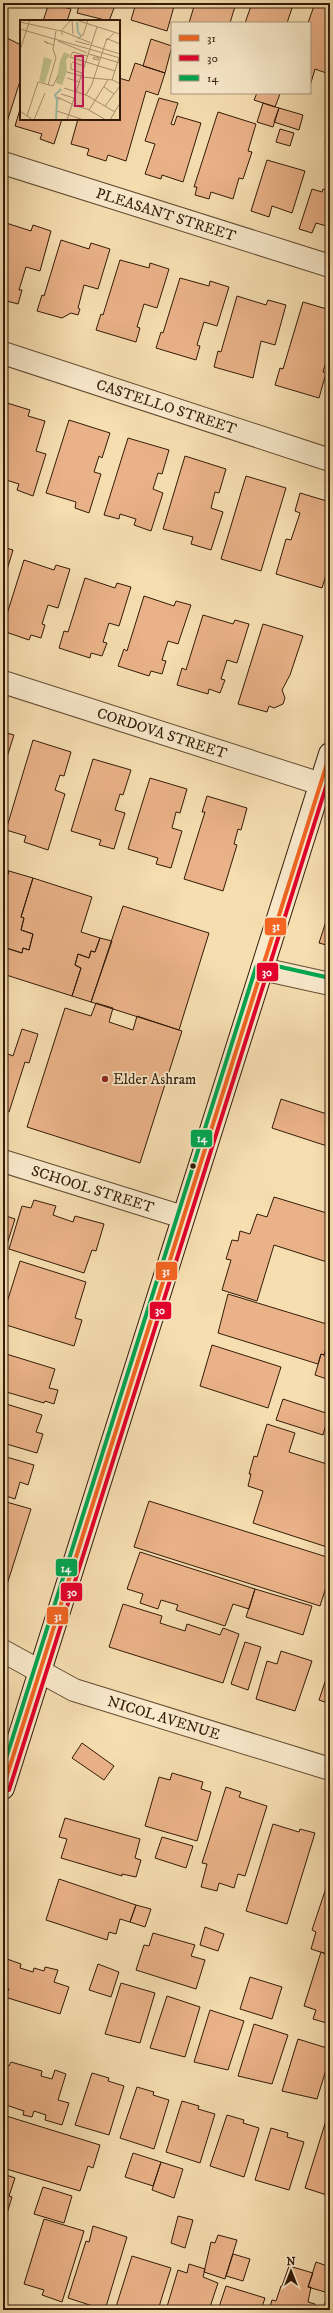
<svg xmlns="http://www.w3.org/2000/svg" width="333" height="2313" viewBox="0 0 333 2313" font-family="'IM FELL DW Pica',serif">
<style>
.building{fill:#eab288;stroke:#331b08}
.lines{fill:none;stroke-linecap:round;stroke-linejoin:round}
.minor-casing{stroke:#644c32;stroke-width:24}
.tertiary-casing{stroke:#644c32;stroke-width:24}
.secondary-casing{stroke:#331b08;stroke-width:24}
.minor{stroke:#f9eacc;stroke-width:22}
.tertiary{stroke:#f9eacc;stroke-width:22}
.secondary{stroke:#f9eacc;stroke-width:22}
.bus-1-casing{stroke:#f9eacc;stroke-width:7}
.bus-2-casing{stroke:#f9eacc;stroke-width:7}
.bus-3-casing{stroke:#f9eacc;stroke-width:7}
.bus-1{stroke:#f26522;stroke-width:4}
.bus-2{stroke:#e4002b;stroke-width:4}
.bus-3{stroke:#00a651;stroke-width:4}
.poi-dot{fill:#8f2418;stroke:#f9eacc;stroke-width:1.5}
.bus-dot{fill:#331b08;stroke:#f9eacc;stroke-width:1.5}
.labels{text-anchor:middle;dominant-baseline:central;stroke-width:3.5;stroke-linejoin:round;paint-order:stroke}
.street-label{font-size:15px;fill:#331b08;stroke:#f9eacc}
.poi-label{font-size:15px;fill:#331b08;stroke:#f9eacc;text-anchor:start}
.inset-river{fill:none;stroke:#9dbda7;stroke-width:2}
.inset-road{fill:none;stroke:#a8906d;stroke-width:1}
.view{fill:#c2185b;fill-opacity:0.15;stroke:#c2185b;stroke-width:2}
.inset-edge{fill:none;stroke:#331b08;stroke-width:2}
.line-badge{stroke:#f9eacc;stroke-width:1.5}
.badge-label{font-size:11px;text-anchor:middle;font-weight:bold;fill:#fff}
</style>
<rect width="100%" height="100%" fill="#f6deb1"/>
<filter id="stains"><feTurbulence type="fractalNoise" baseFrequency=".005" numOctaves="4"/><feColorMatrix values="0 0 0 0 .2 0 0 0 0 .09 0 0 0 0 .02 0 0 0 .5 -.17"/></filter>
<radialGradient id="worn" r=".72"><stop offset=".6" stop-color="#630" stop-opacity="0"/><stop offset="1" stop-color="#630" stop-opacity=".3"/></radialGradient>
<path class="building" d="M49,3L71,9L67,21H43Z
M80,3H116L109,21L77,13Z
M136,3H175L167,31L131,20Z
M195,3H236L230,23H189Z
M252,3H286L293,5L287,23H245Z
M315,3L330,6V71L329,74L315,69L310,86V23H308Z
M3,36L21,45V78L7,122L3,121Z
M151,39L172,46L165,73L143,66Z
M135,63L165,73L158,95L146,91L126,161L108,155L106,161L87,155L89,149L71,144L78,119H119V78L129,81Z
M257,93H278L280,94L275,107L254,100Z
M159,98L178,103L171,124L174,125L177,116L201,123L183,182L162,175L161,179L145,174L155,144L145,141Z
M263,103L279,108L273,127L257,122Z
M21,106V119H62L54,144L40,139L42,134L15,126Z
M279,108L303,115L299,130L274,122Z
M218,112L256,124L248,151L252,152L243,179L239,178L233,199L211,192L209,199L195,195L197,187H194Z
M330,127V145L325,144Z
M280,129L294,133L290,146L276,142Z
M267,160L305,171L292,213L272,206L269,217L251,211Z
M312,189L322,192L323,189L330,191V235L328,234L330,227L316,223L312,233L299,229Z
M3,222L31,231L33,225L51,231L40,271L26,267L19,290H22L18,304L3,300Z
M61,240L89,249L91,243L110,249L98,289L84,285L78,308L80,309L78,315L71,313L62,318L37,311L42,295L44,296Z
M120,260L149,268L150,263L169,269L157,308L144,304L137,327L140,328L136,342L96,330L101,314L103,315Z
M180,278L209,286L210,281L229,287L217,326L204,322L197,345L200,346L196,360L156,348L161,332L163,333Z
M237,296L266,305L268,300L286,305L275,345L261,341L253,378L214,367L218,351L221,352Z
M303,302L330,310V350L323,372L326,373L319,398L275,385L280,368L283,369Z
M7,403L30,410L28,416L45,421L36,451L46,454L33,496L17,490L19,484L3,479V417Z
M69,420L110,433L102,458L99,456L94,472L101,474L89,513L75,508L76,502L46,493Z
M128,438L169,450L162,474L158,473L153,489L163,493L151,531L134,525L136,519L120,514L119,519L104,515Z
M185,456L226,469L219,493L215,492L211,508L223,512L211,550L191,544L193,537L163,529Z
M246,476L286,488L261,571L221,559Z
M300,493L330,502V562L322,588L276,574L286,539L291,540L300,513L295,511Z
M3,547L13,550L3,583Z
M24,560L54,570L56,565L70,569L58,608L48,605L42,624L45,625L41,638L31,635L29,640L3,631V615L4,613L7,614Z
M85,578L115,588L117,583L131,587L119,626L109,623L103,642L107,643L102,656L91,653L90,658L59,648L64,631L68,632Z
M144,596L174,606L176,601L191,605L178,644L168,641L162,660L166,661L162,674L151,671L149,676L118,666L124,649L127,651Z
M203,615L233,624L235,620L249,624L237,663L227,660L221,679L225,680L220,693L209,689L208,694L177,685L182,668L186,670Z
M263,624L303,636L290,675L282,690L285,698L283,704L274,708L269,706L267,712L238,704Z
M3,732L14,735L6,760L3,759Z
M33,740L71,752L64,776L60,775L55,790L65,794L48,850L24,842L26,836L6,830Z
M93,759L131,770L123,795L120,794L115,810L125,813L114,849L99,845L101,840L71,831Z
M150,778L187,789L180,813L176,812L172,828L182,831L171,868L156,864L158,858L128,849Z
M207,796L247,808L241,830L238,829L234,844L237,845L223,891L184,879L205,812H202Z
M3,869L9,871L3,889Z
M9,871L33,878L21,917L24,918L21,930L33,934L29,950L23,948L22,953L3,947V889Z
M33,878L92,897L81,932L100,938L95,952L91,951L89,958L78,954L75,965L81,968L72,996L3,974V947L22,953L23,948L29,950L33,934L21,930L24,918L21,917Z
M123,906L209,933L179,1030L91,1002Z
M330,909V946L319,943Z
M100,938L112,941L91,1002L72,996L81,968L75,965L78,954L89,958L91,951L95,952Z
M96,1003L113,1008L109,1022L133,1030L137,1016L182,1031L140,1163L27,1127L65,1008L91,1016Z
M22,1029L38,1034L29,1063L25,1062L9,1112L3,1110V1052L13,1056Z
M281,1099L330,1115V1147L272,1128Z
M274,1197L330,1214V1263L274,1245L257,1301L222,1290L231,1260L226,1259L232,1240L238,1241L240,1231L250,1234L257,1214L267,1217Z
M34,1200L56,1206L53,1215L73,1222L75,1216L104,1224L96,1251L92,1250L84,1273L9,1249L22,1206L31,1208Z
M3,1215L15,1219L3,1257Z
M20,1261L86,1282L75,1318L82,1320L74,1346L3,1324V1315Z
M228,1294L330,1325V1335L324,1355L321,1354L318,1364L218,1333Z
M212,1345L281,1367L268,1408L200,1386Z
M3,1353L55,1369L49,1388L58,1390L54,1404L45,1401L44,1403L3,1391Z
M321,1354L330,1357V1380L315,1375Z
M283,1399L329,1414L323,1435L276,1420Z
M3,1403L42,1415L36,1432L43,1434L37,1453L3,1443Z
M267,1424L295,1433L289,1452L330,1465V1548L253,1523L263,1491L248,1486L251,1474H249L254,1456L257,1457Z
M3,1456L34,1465L28,1485L20,1482L15,1499L3,1495Z
M3,1501L31,1509L3,1597Z
M149,1501L330,1558V1575L320,1606L134,1547Z
M140,1552L255,1589L249,1609L233,1604L225,1626L176,1610L178,1605L161,1600L158,1609L140,1603L143,1594L127,1589Z
M255,1589L312,1606L303,1635L246,1617Z
M123,1604L162,1616L160,1623L185,1631L187,1624L220,1635L223,1628L239,1634L223,1683L109,1647Z
M245,1642L261,1647L248,1690L231,1684Z
M281,1651L312,1661L295,1711L256,1699L267,1661L277,1664Z
M330,1667V1704L319,1700Z
M82,1743L114,1766L104,1780L72,1758Z
M172,1773L203,1782L201,1789L211,1792L197,1841L145,1826L159,1777L170,1780Z
M226,1787L241,1792L239,1797L267,1806L245,1876L238,1874L234,1888L219,1883L217,1891L201,1887L207,1864L202,1863Z
M65,1818L140,1839L135,1858L141,1860L136,1877L122,1874V1876L61,1858L67,1839L59,1837Z
M273,1824L299,1832L300,1829L315,1833L287,1924L246,1911Z
M162,1837L193,1846L186,1868L155,1858Z
M330,1876V1955L311,1949L316,1932L312,1930Z
M59,1879L136,1905L130,1922L120,1919L116,1934L109,1932L107,1940L46,1920Z
M136,1905L151,1909L145,1927L130,1922Z
M205,1927L224,1934L218,1951L200,1945Z
M153,1933L195,1945L191,1956L205,1960L196,1989L136,1970L144,1945L149,1946Z
M321,1952L330,1955V2024L313,2019L316,2010L304,2006Z
M7,1959L21,1964L20,1968L33,1972L34,1968L44,1971L45,1967L58,1970L54,1982L69,1987L60,2014L8,1998L6,1994L9,1989L3,1987V1972Z
M98,1964L119,1972L111,1997L89,1990Z
M250,1977L282,1987L272,2019L240,2009Z
M121,1983L155,1993L140,2043L105,2034Z
M167,1996L200,2007L185,2057L150,2048Z
M210,2010L244,2021L228,2070L194,2062Z
M254,2024L288,2035L272,2084L238,2076Z
M298,2039L330,2049V2057L317,2099L282,2091Z
M11,2062L42,2071L41,2076L52,2079L55,2070L66,2074L58,2100L69,2103L62,2125L45,2120L46,2115L34,2111L32,2117L23,2115L24,2111L3,2104V2064L9,2066Z
M92,2073L109,2078L108,2081L124,2086L109,2135L75,2125Z
M137,2087L154,2092L153,2095L169,2100L154,2149L120,2138Z
M182,2101L199,2106L198,2109L215,2114L200,2163L166,2152Z
M328,2114L330,2115V2196L305,2188Z
M3,2115L100,2145L93,2168L88,2166L80,2191L3,2168Z
M227,2115L244,2120L243,2123L259,2128L244,2177L210,2166Z
M271,2128L288,2133L287,2137L304,2142L289,2190L255,2180Z
M133,2153L161,2162L153,2186L125,2177Z
M161,2162L183,2169L174,2198L152,2190Z
M3,2174L15,2178L9,2196L12,2197L3,2226Z
M43,2187L72,2196L64,2223L34,2214Z
M178,2216L193,2220L185,2248L171,2243Z
M44,2219L84,2231L62,2302L42,2295L44,2290L24,2284Z
M93,2226L127,2237L105,2310L68,2298L86,2241L89,2242Z
M218,2235L237,2240L225,2279L204,2272L211,2242L215,2243Z
M233,2254L250,2259L243,2281L226,2276Z
M132,2256L171,2268L158,2310H115Z
M316,2262L330,2267V2278L325,2292L308,2287Z
M189,2264L205,2269L203,2277L218,2283L209,2310H166L178,2270L187,2273Z
M289,2266L313,2273L308,2287H311L308,2302L315,2304L313,2310H269L272,2300L276,2301L281,2286H282Z
M226,2286L265,2298L261,2310H218Z
M327,2296L330,2297V2310H323Z"/>
<g class="lines">
<g class="minor-casing">
<g id="minor">
<path id="s1" d="M3,163L330,266"/>
<path id="s2" d="M3,353L330,460"/>
<path id="s3" d="M3,682L321,784"/>
<path id="s4" d="M3,1161L183,1217"/>
<path id="s5" d="M3,1651L74,1690L330,1769"/>
</g>
</g>
<g class="tertiary-casing">
<path id="tertiary" d="M262,969L330,984"/>
</g>
<g class="secondary-casing">
<path id="secondary" d="M3,1788L330,754"/>
</g>
<use href="#minor" class="minor"/>
<use href="#tertiary" class="tertiary"/>
<use href="#secondary" class="secondary"/>
<g class="bus-1-casing">
<path id="bus-1" d="M3,1788L330,754"/>
</g>
<g class="bus-2-casing">
<path id="bus-2" d="M9,1790L330,774"/>
</g>
<g class="bus-3-casing">
<path id="bus-3" d="M263,963L330,978
M3,1768L256,967"/>
</g>
<use href="#bus-1" class="bus-1"/>
<use href="#bus-2" class="bus-2"/>
<use href="#bus-3" class="bus-3"/>
</g>
<circle class="poi-dot" cx="105" cy="1079" r="4"/>
<circle class="bus-dot" cx="193" cy="1166" r="3.5"/>
<g class="labels">
<g class="street-label">
<text stroke="none"><textPath href="#s1" startOffset="171">PLEASANT STREET</textPath></text>
<text stroke="none"><textPath href="#s2" startOffset="172">CASTELLO STREET</textPath></text>
<text stroke="none"><textPath href="#s3" startOffset="167">CORDOVA STREET</textPath></text>
<text stroke="none"><textPath href="#s4" startOffset="94">SCHOOL STREET</textPath></text>
<text stroke="none"><textPath href="#s5" startOffset="175">NICOL AVENUE</textPath></text>
</g>
<g class="poi-label">
<text x="113" y="1079">Elder Ashram</text>
</g>
</g>
<g transform="translate(20 20)">
<rect width="100" height="100" fill="#f6deb1"/>
<path d="M44,32L50,35L46,40L47,51L42,65L36,63L40,41ZM24,37L32,40L25,63L19,61Z" fill="#c0c089"/>
<path class="inset-river" d="M57,2L58,12L61,16M36,100L37,80L35,75L41,69"/>
<path class="inset-road" d="M52,0L53,14M56,0L100,14M0,2L41,11L51,0M0,9L100,38M42,15V11L71,23M58,19L63,15L68,0M88,19L100,24M38,21L67,33M55,21L70,25M86,21L95,12M28,24L24,21L33,25M71,25L100,34M0,30L10,0M69,34L100,43M67,36L53,32L50,37L95,51M74,37L79,38L78,40L73,39ZM52,42L64,46M51,43V49L62,53M47,52L61,56M61,57L93,60L100,64M47,58L59,62M92,60L99,38M28,65L36,38L33,29L36,11M84,67L94,74M44,68L66,75L95,92M41,74L54,78M66,75L72,64L87,18M40,80L37,77L52,84M52,85L67,89L86,100M85,86L100,66M69,90L88,60M0,91L13,100M37,91L64,100M7,96L18,62L33,66L38,56M14,100L25,73M47,100L77,7M90,100L100,83"/>
<path class="view" d="M55,36H63V86H55Z"/>
<rect width="100" height="100" class="inset-edge"/>
</g>
<g class="line-badge">
<rect x="264" y="917" width="23" height="19" rx="4" fill="#f26522"/>
<rect x="256" y="962" width="23" height="20" rx="4" fill="#e4002b"/>
<rect x="190" y="1129" width="23" height="19" rx="4" fill="#00a651"/>
<rect x="155" y="1261" width="23" height="20" rx="4" fill="#f26522"/>
<rect x="149" y="1301" width="23" height="19" rx="4" fill="#e4002b"/>
<rect x="55" y="1558" width="23" height="19" rx="4" fill="#00a651"/>
<rect x="60" y="1582" width="23" height="20" rx="4" fill="#e4002b"/>
<rect x="46" y="1606" width="23" height="19" rx="4" fill="#f26522"/>
</g>
<g class="badge-label">
<text x="276" y="930">31</text>
<text x="267" y="976">30</text>
<text x="202" y="1142">14</text>
<text x="166" y="1275">31</text>
<text x="160" y="1314">30</text>
<text x="66" y="1572">14</text>
<text x="72" y="1596">30</text>
<text x="58" y="1620">31</text>
</g>
<rect width="333" height="2313" fill="none" stroke="#f6deb1" stroke-width="16"/>
<rect x="4" y="4" width="325" height="2305" fill="none" stroke="#331b08" stroke-width="2"/>
<rect x="8" y="8" width="317" height="2297" fill="none" stroke="#331b08"/>
<rect x="171" y="22" width="140" height="72" fill="#f9eacc" stroke="#aa977e"/>
<rect x="179" y="35" width="20" height="6" fill="#f26522" stroke="#aa977e"/>
<text x="207" y="42" font-size="12" fill="#331b08">31</text>
<rect x="179" y="55" width="20" height="6" fill="#e4002b" stroke="#aa977e"/>
<text x="207" y="62" font-size="12" fill="#331b08">30</text>
<rect x="179" y="75" width="20" height="6" fill="#00a651" stroke="#aa977e"/>
<text x="207" y="82" font-size="12" fill="#331b08">14</text>
<g transform="translate(291 2271)" stroke="#f9eacc" stroke-width="3" paint-order="stroke">
<path d="M0-3L7 15L0 10L-7 15Z" fill="#331b08"/>
<text y="-6" font-size="11" font-weight="bold" text-anchor="middle" fill="#331b08">N</text>
</g>
<rect width="100%" height="100%" filter="url(#stains)"/>
<rect width="100%" height="100%" fill="url(#worn)"/>
</svg>
